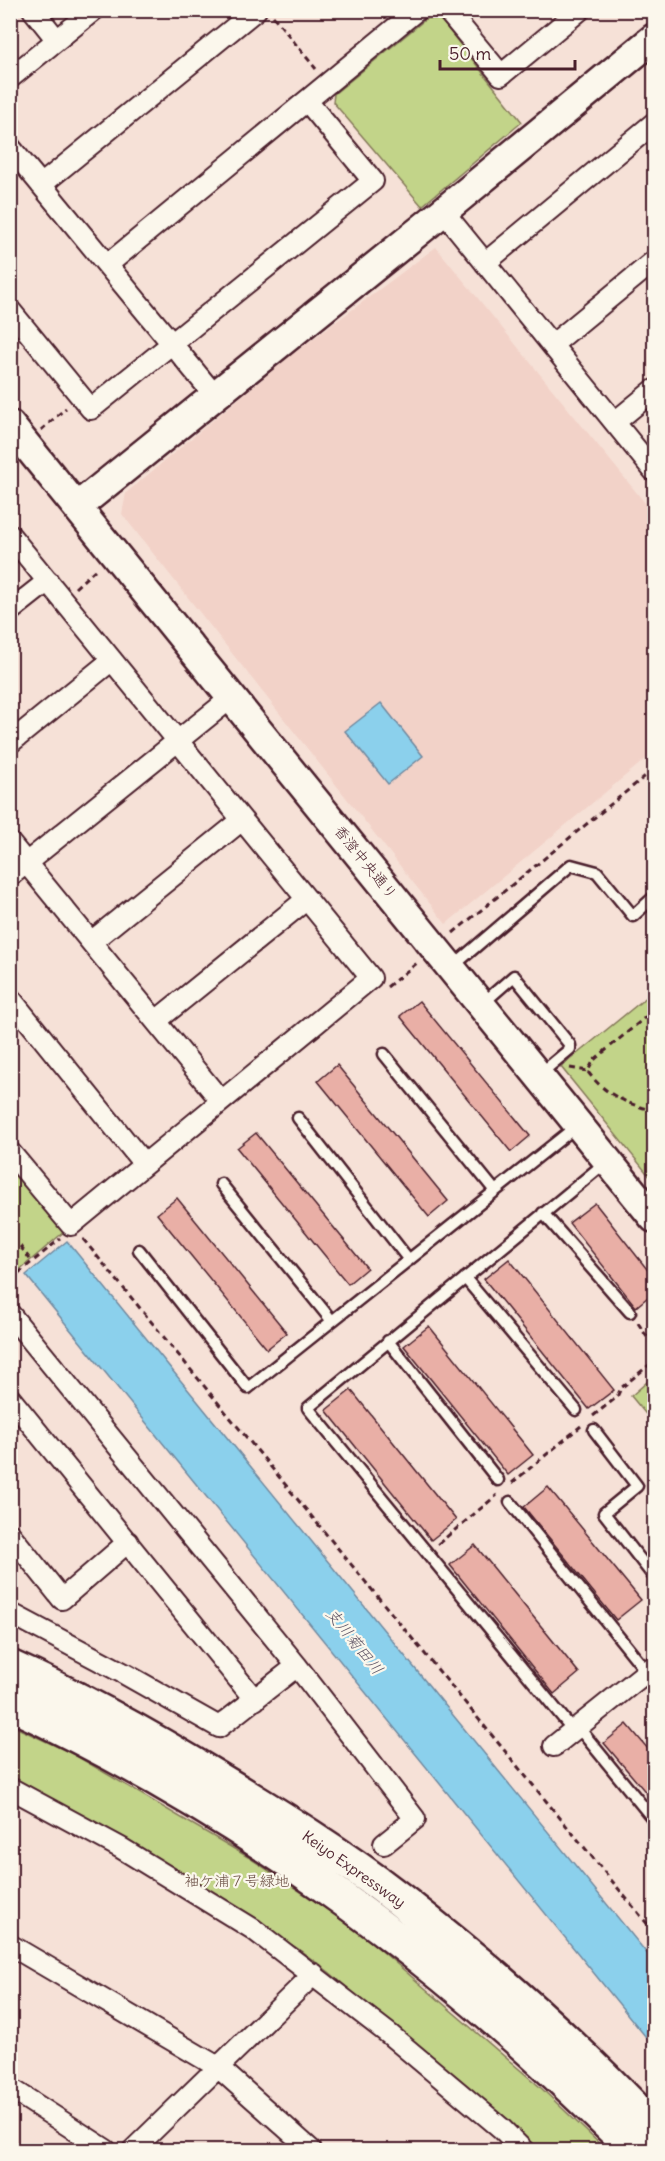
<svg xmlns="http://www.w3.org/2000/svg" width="665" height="2161" viewBox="0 0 665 2161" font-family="Delius,'Klee One',sans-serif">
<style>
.built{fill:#f2d2c8}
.green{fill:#c2d489;stroke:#867a5a;stroke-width:1.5}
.water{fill:#8bd0ec;stroke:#71899f;stroke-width:1.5}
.building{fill:#e9afa6;stroke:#4a1f2b;stroke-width:1.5}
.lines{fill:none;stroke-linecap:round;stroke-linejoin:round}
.lane-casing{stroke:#4a1f2b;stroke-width:15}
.street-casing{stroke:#4a1f2b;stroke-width:24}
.secondary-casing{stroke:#4a1f2b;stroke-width:33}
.highway-casing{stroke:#4a1f2b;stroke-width:38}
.path{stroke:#4a1f2b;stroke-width:3;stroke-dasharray:6 4.5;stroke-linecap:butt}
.lane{stroke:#fbf7ec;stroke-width:10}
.street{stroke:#fbf7ec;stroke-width:20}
.secondary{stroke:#fbf7ec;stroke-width:28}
.highway{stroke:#fbf7ec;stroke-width:33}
.labels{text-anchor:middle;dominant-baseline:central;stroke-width:4.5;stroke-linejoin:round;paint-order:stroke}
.street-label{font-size:15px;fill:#4a1f2b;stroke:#fbf7ec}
.park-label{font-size:15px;fill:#684c42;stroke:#fbf7ec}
.water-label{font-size:16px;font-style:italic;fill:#5e5465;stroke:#fbf7ec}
</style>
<rect width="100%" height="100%" fill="#f6e1d7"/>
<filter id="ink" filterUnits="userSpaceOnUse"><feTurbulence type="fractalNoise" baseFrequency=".0167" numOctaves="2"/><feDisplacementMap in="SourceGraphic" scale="12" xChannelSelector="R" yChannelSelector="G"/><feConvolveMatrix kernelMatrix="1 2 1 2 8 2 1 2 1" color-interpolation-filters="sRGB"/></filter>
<g filter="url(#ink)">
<path class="built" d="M436,247L654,514V752L446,924L122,514L126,493L285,360Z"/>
<path class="green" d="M427,18L440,19L522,122L422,206L333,102L334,94Z
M654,991V1182L561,1067Z
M10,1164L65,1231L11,1277H10Z
M654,1376V1424L631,1396Z
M11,1725L73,1754L248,1857L355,1928L540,2087L606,2150H535L406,2038L329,1972L297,1948L116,1836L11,1777Z"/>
<path class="water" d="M381,703L423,756L388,784L345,731Z
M67,1241L654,1962V2047L26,1275Z"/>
<path class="building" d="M419,1001L530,1136L511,1152L400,1016Z
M337,1065L448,1201L429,1217L318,1081Z
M256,1133L367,1268L348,1284L237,1148Z
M177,1198L287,1333L267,1349L157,1214Z
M595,1203L654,1278V1292L636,1307L569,1223Z
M509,1259L614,1390L589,1409L484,1279Z
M429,1326L533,1455L508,1475L404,1346Z
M351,1390L456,1520L431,1540L326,1410Z
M548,1487L641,1600L616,1620L524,1507Z
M475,1545L579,1673L554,1694L450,1565Z
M627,1724L654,1756V1802L604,1743Z"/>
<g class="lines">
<g class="lane-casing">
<path id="lane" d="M452,967L571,865L597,872L633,916L654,897
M482,1004L514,976L570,1045V1049L540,1074
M384,1054L495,1191
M298,1118L409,1260
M221,1184L332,1321
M543,1213L630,1312
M139,1250L248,1388L578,1125
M465,1278L576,1410
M388,1341L498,1480
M594,1430L637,1486L604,1513L654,1577
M510,1502L647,1672
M578,1727L654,1820
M573,1730L308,1408L606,1162"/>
</g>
<g class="street-casing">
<path id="street" d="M33,10L57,40
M447,10L501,75L580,10
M10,78L94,10
M10,147L215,396
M41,185L256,10
M443,211L654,471
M485,263L654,123
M107,265L417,10
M10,310L91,409L373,181L307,101
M552,345L654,261
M615,422L654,390
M10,535L371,978L71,1225L10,1152
M10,611L48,581
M10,743L112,660
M10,843L221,1101
M10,876L231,698
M91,942L242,820
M10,998L144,1164
M156,1021L307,899
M10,1314L297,1666L415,1819L384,1844
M10,1398L255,1700
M10,1534L62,1599L128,1542
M10,1613L125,1674L219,1727L297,1666
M554,1746L654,1666
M10,1788L121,1848L253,1929L389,2034L501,2128L523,2150
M10,1945L218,2067L311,2150
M10,2088L106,2150
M133,2150L314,1974"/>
</g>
<g class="secondary-casing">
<path id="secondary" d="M10,425L654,1218
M77,507L429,223L654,38"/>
</g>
<g class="highway-casing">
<path id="highway" d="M10,1667C82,1699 151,1738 218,1779C279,1816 342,1855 399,1899C489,1969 576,2046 654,2129
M10,1703C190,1787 357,1898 506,2029C551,2067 593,2109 635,2150"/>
</g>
<path class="path" d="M273,16L316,69
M41,430L66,408
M75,588L97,568
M453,933L654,769
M387,987L417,963
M654,1041V1069
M570,1068L588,1071L594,1060L654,1010
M588,1072C605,1095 628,1104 654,1111
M83,1239L654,1932
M20,1246L32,1262
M10,1280L60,1239
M638,1323L654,1348
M593,1416L617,1397L621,1388L654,1361
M512,1483L581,1426
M438,1544L497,1495"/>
<use href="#lane" class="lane"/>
<use href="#street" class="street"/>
<use href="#secondary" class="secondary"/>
<use href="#highway" class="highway"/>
</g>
</g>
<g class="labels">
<g class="street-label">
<text transform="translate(366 862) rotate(51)">香澄中央通り</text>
<text transform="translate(354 1869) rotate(35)">Keiyo Expressway</text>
</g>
<g class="park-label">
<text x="237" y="1880">袖ケ浦７号緑地</text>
</g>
<g class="water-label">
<text transform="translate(355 1641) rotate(51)">支川菊田川</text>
</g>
</g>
<rect width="665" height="2161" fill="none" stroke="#fbf7ec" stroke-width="36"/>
<rect x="18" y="18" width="629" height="2125" fill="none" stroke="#4a1f2b" stroke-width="2" filter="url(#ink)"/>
<path d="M440 60v9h135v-9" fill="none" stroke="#4a1f2b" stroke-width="3"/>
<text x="449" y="60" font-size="18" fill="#4a1f2b" stroke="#fbf7ec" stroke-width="4.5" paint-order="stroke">50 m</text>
</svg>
